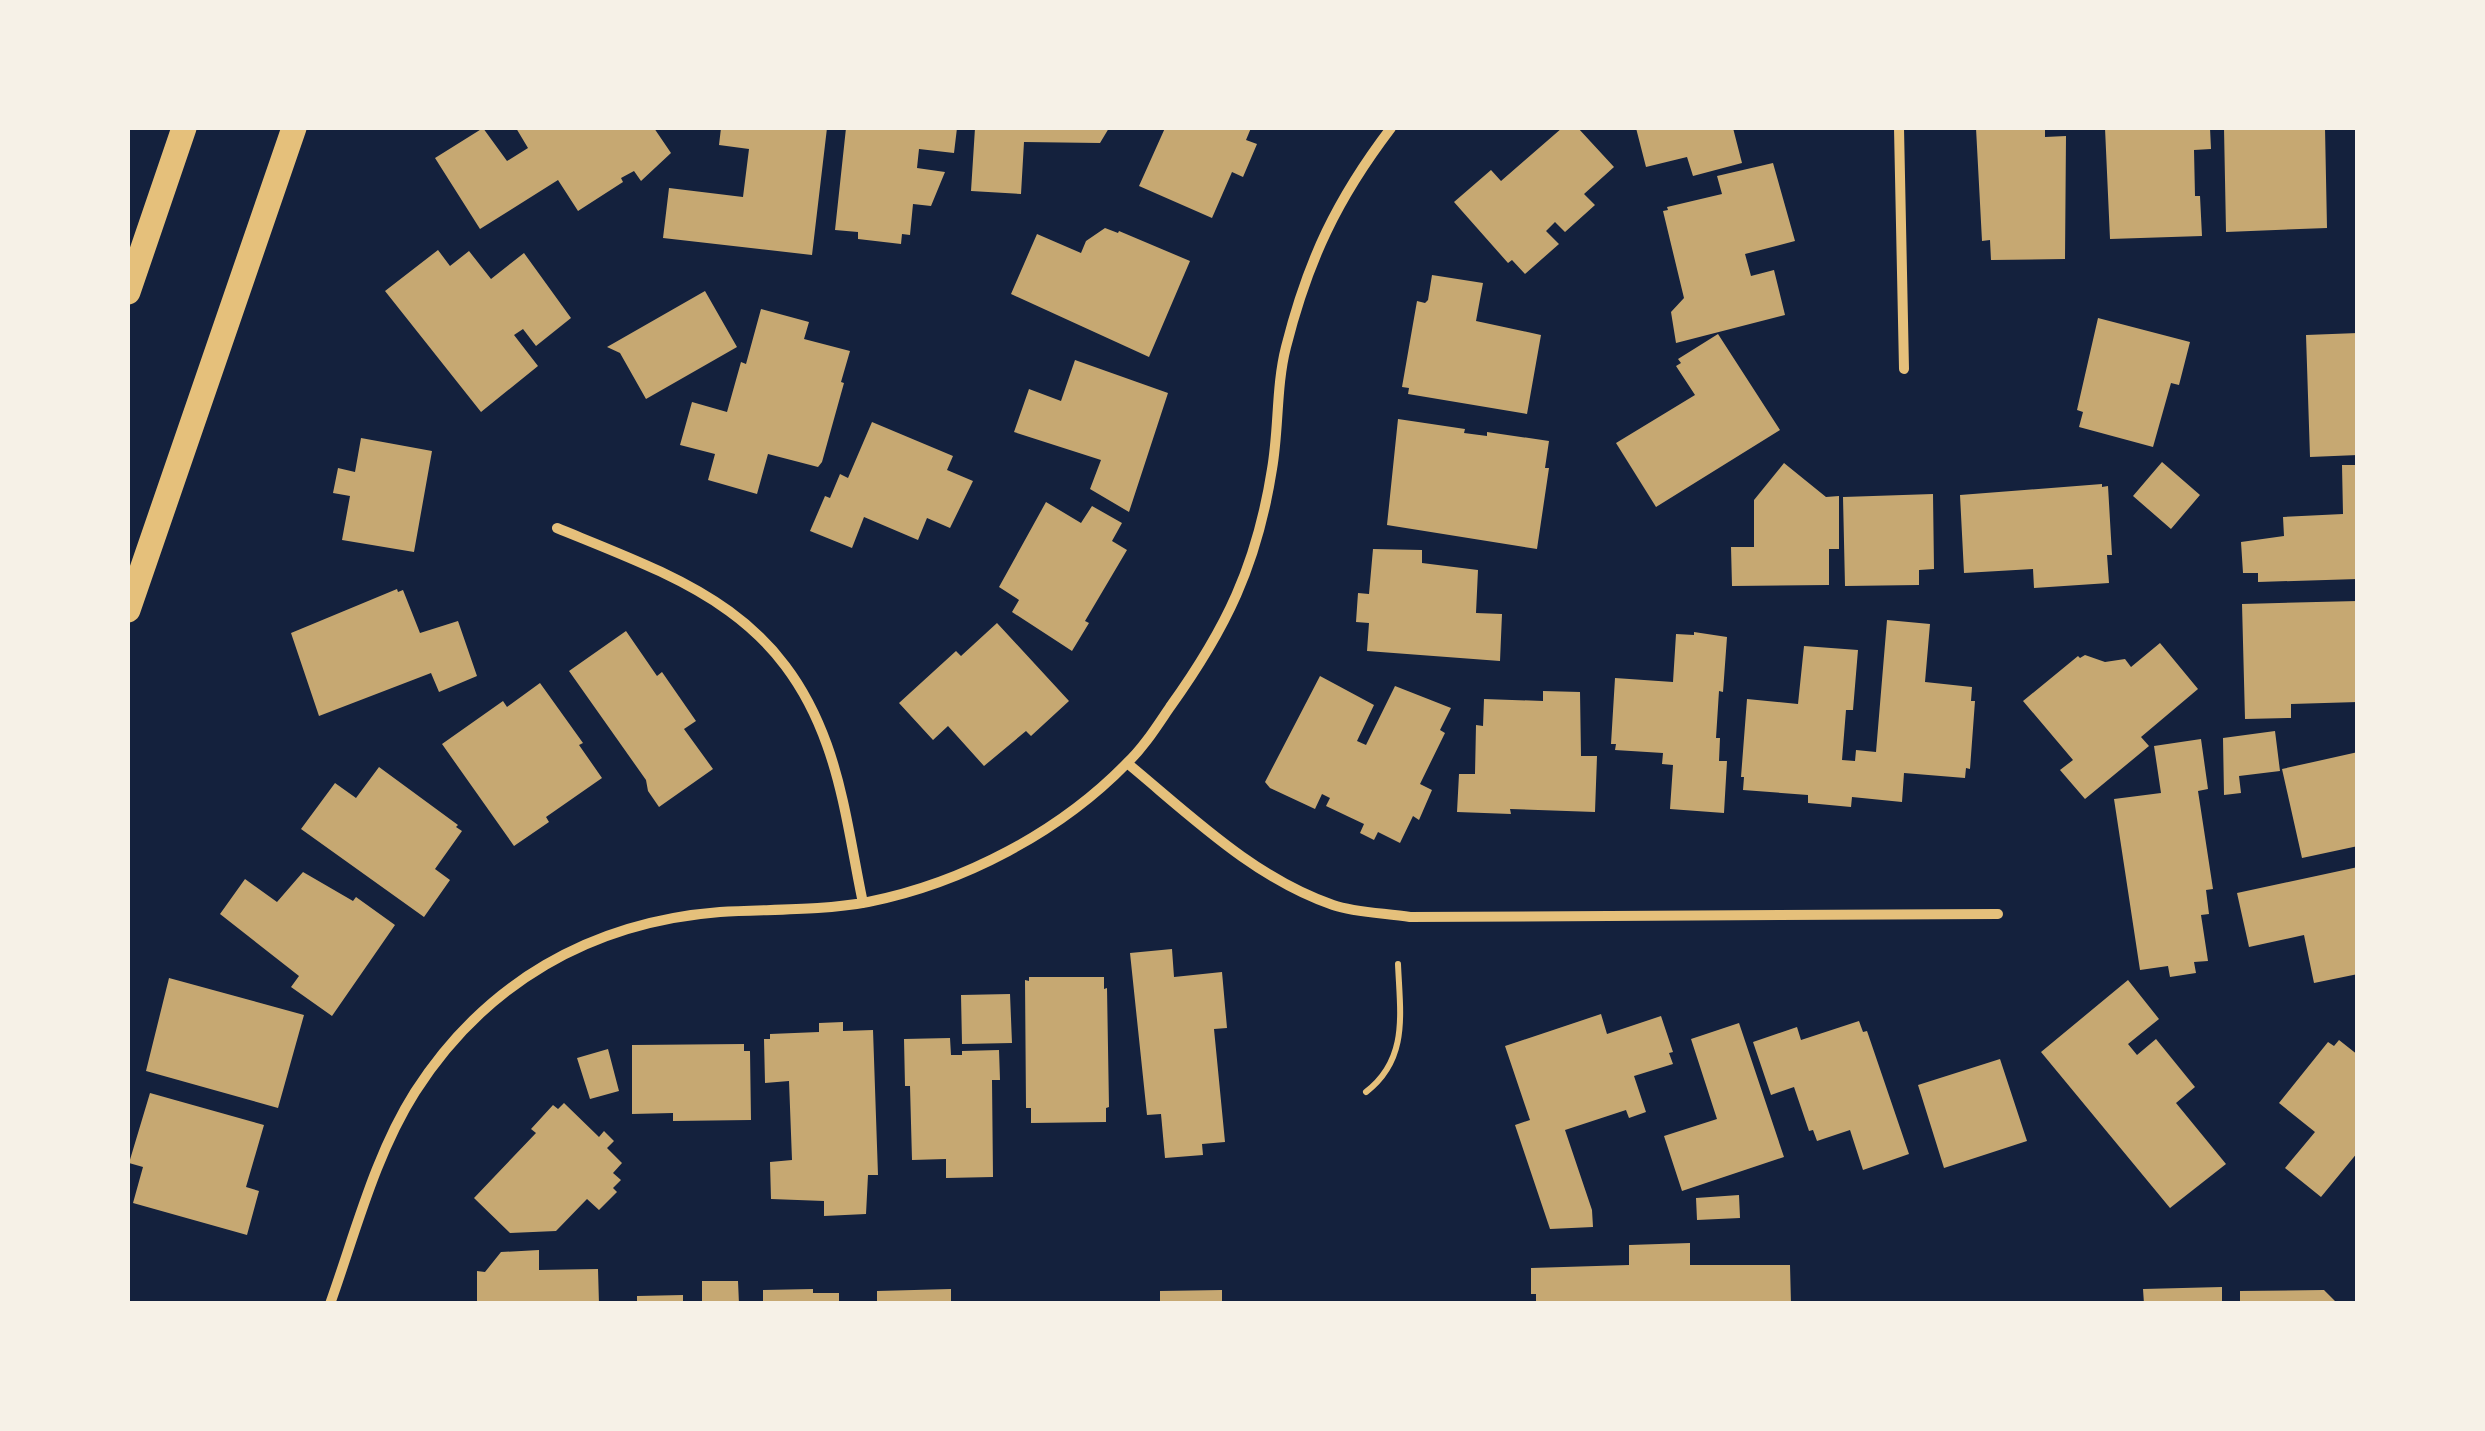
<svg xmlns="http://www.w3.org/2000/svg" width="2485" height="1431" viewBox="0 0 2485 1431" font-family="Lora,serif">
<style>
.building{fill:#c6a872}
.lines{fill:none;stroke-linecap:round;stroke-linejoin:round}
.path{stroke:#e5c07b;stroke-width:6}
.minor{stroke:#e5c07b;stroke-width:10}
.primary{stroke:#e5c07b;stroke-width:25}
</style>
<rect width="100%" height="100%" fill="#14213d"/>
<path class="building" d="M483,128L507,161L528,148L516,128H654L671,153L641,181L634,171L621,178L623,182L578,211L558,180L480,229L435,158Z
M721,128H827L812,255L663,238L669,188L743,197L749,149L719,145Z
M846,128H957L954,153L919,149L917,168L945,172L931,206L913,204L910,235L902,234L901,244L858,239V232L835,230Z
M975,128H1109L1100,143L1024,142L1021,194L971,191Z
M1165,128H1251L1246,140L1257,144L1243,177L1232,172L1212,218L1139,186Z
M1562,128H1578L1614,167L1584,194L1595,205L1565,232L1555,222L1546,231L1559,244L1525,274L1512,260L1508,263L1454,202L1491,170L1501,181Z
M1636,128H1733L1742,163L1693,176L1687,157L1646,167Z
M1976,128H2045V137L2066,136L2065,259L1991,260L1990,240L1982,241Z
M2105,128H2210L2211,149L2194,150L2195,196H2200L2202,236L2110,239Z
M2224,128H2325L2327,228L2226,232Z
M1773,163L1795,241L1745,254L1751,276L1774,270L1785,315L1676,343L1671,312L1684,298L1663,211L1668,210L1667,207L1722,194L1717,176Z
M1105,228L1118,233L1119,231L1190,261L1149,357L1011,294L1037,234L1081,253L1086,241Z
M438,250L450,266L469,251L491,279L524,253L571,318L536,346L523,329L514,335L538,366L481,412L385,291Z
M1432,275L1483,283L1476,321L1541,335L1527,414L1408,394L1409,388L1402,387L1417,301L1425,303L1428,300Z
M705,291L737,347L646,399L620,353L607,347Z
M761,309L809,322L804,339L850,351L841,382L844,383L822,462L818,467L768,454L757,494L708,480L715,454L680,445L692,402L727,412L741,362L746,364Z
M2098,318L2190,342L2179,385L2171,383L2153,447L2079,427L2083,412L2077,410Z
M2358,333V455L2310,457L2306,335Z
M1718,334L1780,430L1656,507L1616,443L1695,395L1676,366L1681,363L1678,359Z
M1075,360L1168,393L1129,512L1090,489L1101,460L1014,432L1029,389L1061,401Z
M1398,419L1465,429L1464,433L1487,436V432L1549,441L1545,468H1549L1537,549L1387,525Z
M872,422L953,456L947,470L973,481L950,528L927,518L918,540L864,517L852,548L810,531L825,496L830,498L840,474L848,478Z
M361,438L432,451L414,552L342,540L350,496L333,493L338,468L355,472Z
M2162,462L2200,495L2171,529L2133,496Z
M1784,463L1826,497L1839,496V549H1829V585L1732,586L1731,547H1754V500Z
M2342,465H2358V579L2258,582V573H2243L2241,542L2284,536L2283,517L2343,514Z
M2102,484V487L2108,486L2112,555H2107L2109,583L2034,588L2033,569L1964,573L1960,495Z
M1933,494L1934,569L1919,570V585L1845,586L1843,497Z
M1046,502L1081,523L1092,506L1122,523L1112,541L1127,550L1085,621L1089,623L1072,651L1012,612L1019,600L999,587Z
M1373,549L1422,550V563L1478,570L1476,613L1502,614L1500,661L1367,651L1369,623L1356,622L1358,593L1369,594Z
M397,589L398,592L403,590L420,633L458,621L477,676L439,692L431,673L319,716L291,633Z
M2358,601V702L2291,704V718L2245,719L2242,604Z
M1887,620L1930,624L1925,682L1972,687L1971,701H1975L1970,769L1966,768L1965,778L1904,773L1902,802L1852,797L1851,807L1808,803V795L1743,790L1744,777H1741L1747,699L1798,704L1804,646L1858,650L1853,710H1846L1842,760L1855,761L1856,750L1876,752Z
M997,623L1069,701L1031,736L1026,731L984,766L948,726L933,740L899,703L956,651L961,656Z
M626,631L657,676L662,672L696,721L684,729L713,769L659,807L648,791L646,780L569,671Z
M1694,632L1727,637L1723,692L1719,691L1716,738H1720L1719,761H1727L1724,813L1670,809L1673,765L1662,764L1663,753L1615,750L1616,744H1611L1615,678L1673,682L1676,634L1694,635Z
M2160,643L2198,689L2141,737L2149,746L2085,799L2060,770L2073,760L2023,701L2078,656L2080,658L2085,655L2105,662L2125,659L2131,667Z
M1320,676L1374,705L1357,741L1366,745L1395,686L1451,708L1440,730L1445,733L1420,784L1432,790L1419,820L1413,816L1400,843L1378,832L1374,840L1360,833L1364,824L1326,806L1330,798L1322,794L1315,809L1270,788L1265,782Z
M540,683L583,743L579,745L602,778L546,817L549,822L514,846L442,744L503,701L507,707Z
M1543,691L1580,692L1581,756H1597L1595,812L1510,809L1511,814L1457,812L1459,774H1475L1476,725L1483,726L1484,699L1543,701Z
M2275,731L2280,771L2239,776L2241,793L2224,795L2223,738Z
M2201,739L2208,789L2198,791L2213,889L2206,890L2209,914L2201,915L2208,961L2194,962L2196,973L2170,977L2168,966L2140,970L2114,799L2161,793L2154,746Z
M2358,752V846L2302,858L2282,769Z
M379,767L458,825L456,827L462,831L435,869L450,880L424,917L301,829L335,783L356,798Z
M2358,867V974L2314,983L2304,935L2249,947L2237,893Z
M303,872L353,901L356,897L395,925L332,1016L291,987L299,976L220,914L245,879L277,902Z
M1172,949L1174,977L1222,972L1227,1028L1214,1029L1225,1142L1202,1144L1203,1155L1165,1158L1161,1114L1147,1115L1130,953Z
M1029,977H1104V989L1107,988L1109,1107L1106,1108V1122L1031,1123V1108H1026L1025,980L1029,981Z
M169,978L304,1015L278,1108L146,1071Z
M2128,980L2159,1019L2128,1044L2137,1055L2156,1039L2195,1087L2176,1103L2226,1164L2170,1208L2041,1052Z
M1010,994L1012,1043L962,1044L961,995Z
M1601,1014L1607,1034L1661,1016L1673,1052L1669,1053L1673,1064L1634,1076L1646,1112L1629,1118L1626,1110L1565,1130L1592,1210L1593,1227L1550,1229L1515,1125L1530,1120L1505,1046Z
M1859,1021L1863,1032L1867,1031L1909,1154L1863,1170L1850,1130L1817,1141L1813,1130L1809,1131L1794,1087L1771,1095L1753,1042L1797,1027L1801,1040Z
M843,1022V1031L873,1030L878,1175H868L866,1214L824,1216V1201L771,1199L770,1162L792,1160L789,1081L765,1083L764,1039H770V1034L819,1032V1023Z
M1739,1023L1784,1157L1682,1191L1664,1136L1717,1119L1691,1039Z
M950,1038L951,1055H962V1051L999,1050L1000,1080H992L993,1177L946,1178V1159L912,1160L910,1086H905L904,1039Z
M2339,1040L2358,1055V1152L2321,1197L2285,1168L2315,1132L2279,1103L2328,1042L2334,1046Z
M744,1044V1051H750L751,1120L673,1121V1113L632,1114V1045Z
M608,1049L619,1091L590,1099L577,1058Z
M2000,1059L2027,1141L1944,1168L1918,1085Z
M150,1093L264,1125L246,1187L259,1191L247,1235L133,1203L143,1167L129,1163Z
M564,1103L599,1137L604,1131L614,1141L607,1148L622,1163L613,1173L621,1180L613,1188L617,1192L599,1210L587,1199L556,1231L510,1233L474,1198L536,1133L531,1129L553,1105L558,1109Z
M1739,1195L1740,1218L1697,1220L1696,1198Z
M1690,1243V1265H1790L1791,1304H1536V1294H1531V1268L1629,1265V1245Z
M539,1250V1270L598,1269L599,1304H477V1271L485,1272L501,1252Z
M702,1281H738L739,1304H702Z
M2222,1287V1304H2144L2143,1289Z
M813,1289V1293H839V1304H763V1290Z
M951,1289V1304H877V1291Z
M1222,1290V1304H1160V1291Z
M2324,1290L2338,1304H2240V1291Z
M683,1295V1304H637V1296Z"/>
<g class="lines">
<path class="path" d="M1366,1092C1409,1059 1400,1013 1398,964"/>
<path class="minor" d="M1899,128L1904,369
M557,528C679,578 779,610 827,745C845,795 852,851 863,903
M1127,763C1190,815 1254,878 1333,905C1356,913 1386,913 1410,917L1998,914
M330,1304C355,1234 375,1155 415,1092C485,983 591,922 720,912C769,909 820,911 868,902C963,883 1060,832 1127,763C1144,747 1157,726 1170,707C1226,629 1257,565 1272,469C1279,429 1276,386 1286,347C1308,260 1337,199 1391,128"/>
<path class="primary" d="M128,292L184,128
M128,610L294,128"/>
</g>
<rect width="2485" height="1431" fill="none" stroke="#f6f1e7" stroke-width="260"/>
</svg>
